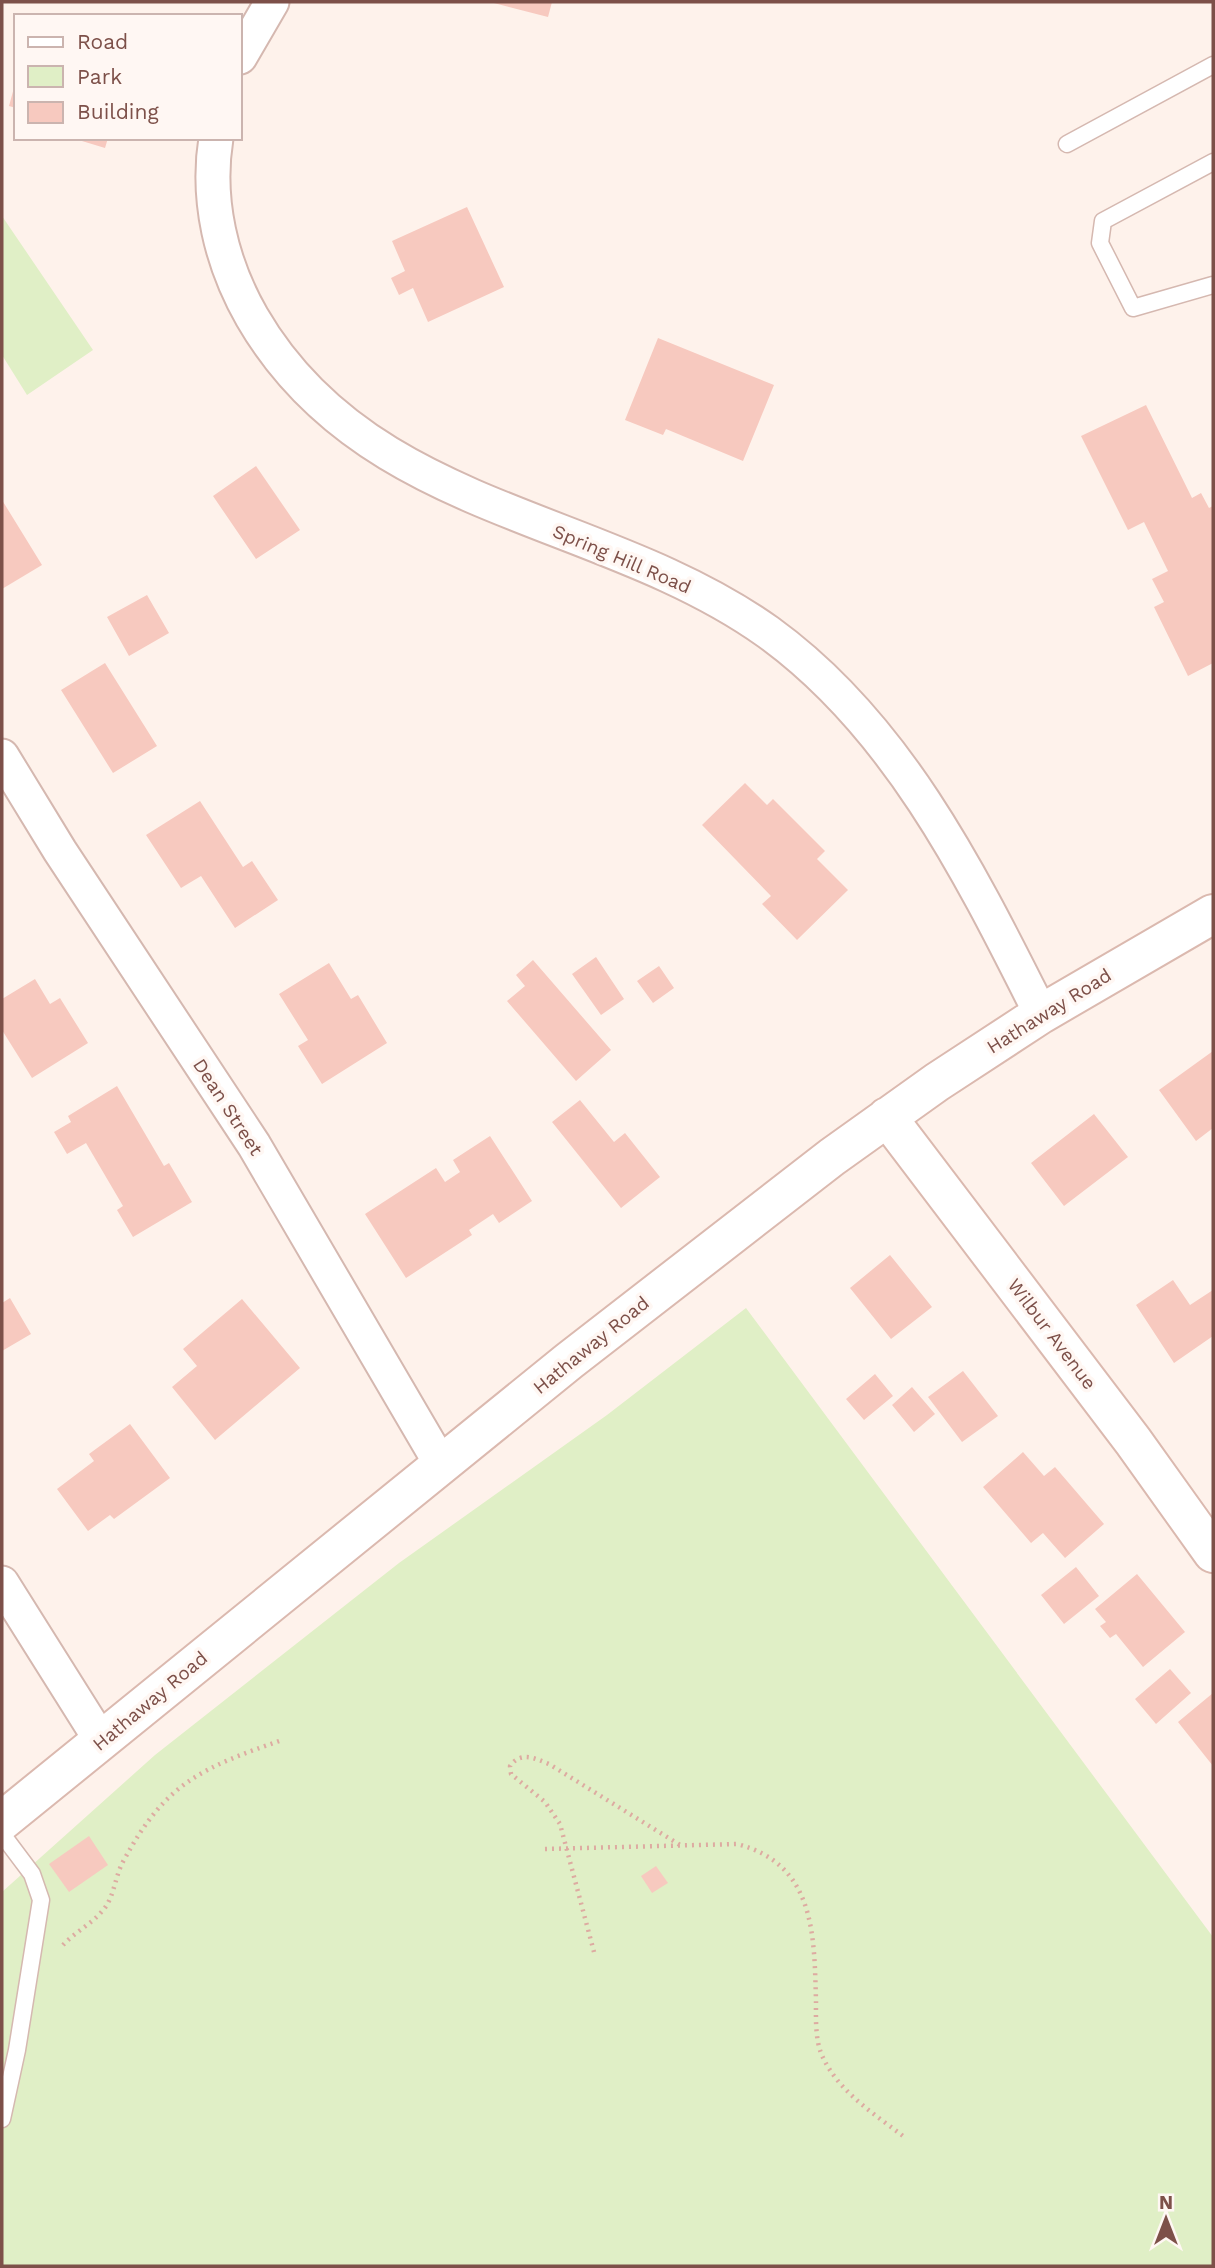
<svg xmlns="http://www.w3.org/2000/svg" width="1215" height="2268" viewBox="0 0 1215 2268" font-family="'Work Sans',sans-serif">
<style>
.green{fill:#e0efc6}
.building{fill:#f7c9bf}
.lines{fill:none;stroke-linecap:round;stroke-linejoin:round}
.lane-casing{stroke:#d5b8b0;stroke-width:19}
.street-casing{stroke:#d5b8b0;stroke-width:37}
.secondary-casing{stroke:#dbb9af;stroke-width:42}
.path{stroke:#ddaba1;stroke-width:4.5;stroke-dasharray:2 5;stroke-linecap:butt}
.lane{stroke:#fff;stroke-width:16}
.street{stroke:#fff;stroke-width:33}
.secondary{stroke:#fff;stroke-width:38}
.labels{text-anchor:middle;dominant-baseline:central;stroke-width:7;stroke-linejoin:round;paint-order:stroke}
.street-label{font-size:19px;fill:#7d5049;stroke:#fff7f3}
</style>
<rect width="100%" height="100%" fill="#fef2eb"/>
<path class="green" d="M2,216L93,350L27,395L2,355Z
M746,1308L1213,1937V2266H2V1892L155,1755L399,1563L607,1415Z"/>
<path class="building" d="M490,2H552L548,17Z
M15,84H16V108L9,106Z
M72,138H108L105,148Z
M467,207L504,287L428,322L413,288L399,295L391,278L405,271L392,241Z
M658,338L774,385L743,461L666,429L663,435L625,420Z
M1146,405L1192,498L1201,493L1209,508L1213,506V663L1188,676L1154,607L1164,602L1152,579L1168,571L1144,522L1128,530L1081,436Z
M256,466L300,530L256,559L213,496Z
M2,500L42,565L2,589Z
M147,595L169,633L129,656L107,617Z
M105,663L157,746L113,773L61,690Z
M745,783L767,805L773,799L825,851L817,859L848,890L797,940L762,904L771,896L702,825Z
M200,801L243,867L252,861L278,900L235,928L201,876L181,888L146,835Z
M596,957L624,999L601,1015L572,974Z
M533,960L611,1050L576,1081L507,1001L525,986L516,975Z
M329,963L351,999L358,995L387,1043L322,1084L298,1046L308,1040L279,994Z
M659,966L674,988L653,1003L637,981Z
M35,979L50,1004L60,998L88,1043L32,1078L2,1030V999Z
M1213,1051V1128L1196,1141L1159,1090Z
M117,1086L164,1166L169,1163L192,1202L133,1237L117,1210L123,1206L86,1143L67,1154L54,1132L71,1122L68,1116Z
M580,1100L614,1142L625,1133L660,1177L621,1208L552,1122Z
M1094,1114L1128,1157L1064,1206L1031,1163Z
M490,1136L532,1201L499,1223L493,1214L469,1230L472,1235L406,1278L365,1214L436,1168L445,1182L460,1172L453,1160Z
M890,1255L932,1307L891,1339L850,1288Z
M1173,1280L1190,1305L1213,1290V1336L1174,1363L1136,1305Z
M10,1298L31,1334L2,1351V1303Z
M242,1299L300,1368L215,1440L172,1387L197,1366L183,1349Z
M963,1371L998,1416L962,1442L928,1397Z
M875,1374L893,1396L864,1420L846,1399Z
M912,1387L935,1414L914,1432L892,1405Z
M130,1424L170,1478L114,1519L110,1515L88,1531L57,1489L94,1461L89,1454Z
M1023,1452L1044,1476L1055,1467L1104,1524L1065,1558L1043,1533L1031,1543L983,1487Z
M1076,1567L1099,1596L1064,1624L1041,1595Z
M1137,1574L1185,1632L1143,1667L1116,1634L1110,1638L1100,1626L1106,1622L1095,1609Z
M1170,1669L1191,1693L1156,1724L1135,1699Z
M1213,1693V1766L1178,1722Z
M89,1836L108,1865L69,1892L49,1864Z
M656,1866L668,1883L652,1893L641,1876Z"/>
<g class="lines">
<g class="lane-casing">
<path id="lane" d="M1067,144L1213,65
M1213,162L1103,221L1100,243L1133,308L1213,285
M2,1834L32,1874L41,1900L17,2050L2,2119"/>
</g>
<g class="street-casing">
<path id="street" d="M240,57L272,2
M216,138C206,200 221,263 252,317C366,514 600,512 768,632C898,726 971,875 1041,1014
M2,756L60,851L254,1145L442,1466
M2,1583L102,1742"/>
</g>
<g class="secondary-casing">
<path id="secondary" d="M887,1117L1133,1441L1213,1553
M2,1821L569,1361L832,1157L937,1082L1041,1014L1213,914"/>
</g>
<path class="path" d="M545,1849L737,1844C815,1864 814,1934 816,2000C816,2017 815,2037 821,2053C836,2090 873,2113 903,2136
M63,1945C75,1932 92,1924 104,1909C115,1895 115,1875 124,1860C166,1782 202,1768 282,1740
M594,1952L560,1824L545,1802L511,1774L510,1766C521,1751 534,1758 549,1764L680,1845"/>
<use href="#lane" class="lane"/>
<use href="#street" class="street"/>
<use href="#secondary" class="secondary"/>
</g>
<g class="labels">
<g class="street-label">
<text transform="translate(622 559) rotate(23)">Spring Hill Road</text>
<text transform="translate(1049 1011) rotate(-32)">Hathaway Road</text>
<text transform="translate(228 1107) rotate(57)">Dean Street</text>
<text transform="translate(1052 1334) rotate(53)">Wilbur Avenue</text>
<text transform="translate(591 1345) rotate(-39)">Hathaway Road</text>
<text transform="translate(150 1701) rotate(-40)">Hathaway Road</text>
</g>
</g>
<rect width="1215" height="2268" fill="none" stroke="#7d5049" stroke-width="7"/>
<rect x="14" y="14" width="228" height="126" fill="#fff7f3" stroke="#cbb4af" stroke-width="2"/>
<rect x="28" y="37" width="35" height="10" fill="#ffffff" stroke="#cbb4af" stroke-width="2"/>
<text x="77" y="49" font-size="21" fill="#7d5049">Road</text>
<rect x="28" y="66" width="35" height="21" fill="#e0efc6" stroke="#cbb4af" stroke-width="2"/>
<text x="77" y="84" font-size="21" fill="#7d5049">Park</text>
<rect x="28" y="102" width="35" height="21" fill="#f7c9bf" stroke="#cbb4af" stroke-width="2"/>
<text x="77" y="119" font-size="21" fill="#7d5049">Building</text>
<g transform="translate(1166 2219)" stroke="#fff7f3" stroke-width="5" paint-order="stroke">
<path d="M0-5L12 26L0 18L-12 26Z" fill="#7d5049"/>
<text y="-10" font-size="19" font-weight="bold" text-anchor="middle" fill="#7d5049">N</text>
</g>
</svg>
